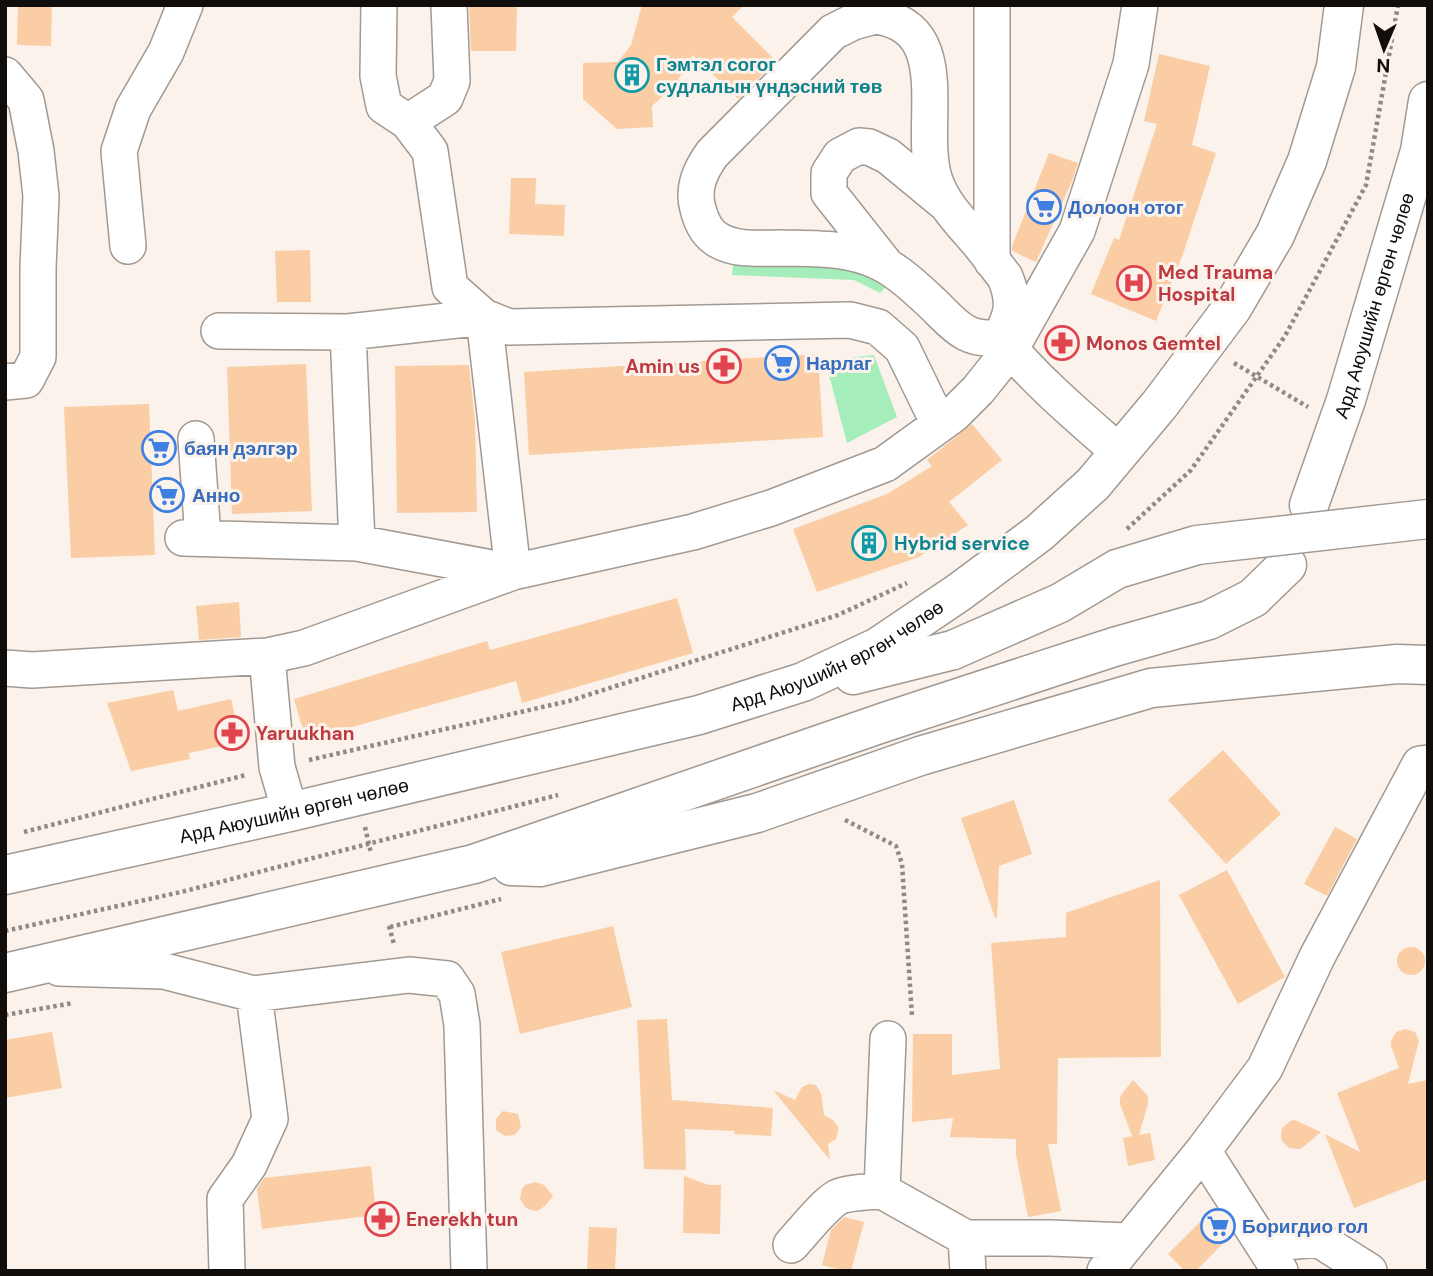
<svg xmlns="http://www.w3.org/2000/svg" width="1433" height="1276" viewBox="0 0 1433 1276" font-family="'DM Sans',sans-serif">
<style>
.green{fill:#a5edba}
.building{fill:#facda5}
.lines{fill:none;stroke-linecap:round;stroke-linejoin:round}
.minor-casing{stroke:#a19992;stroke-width:38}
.major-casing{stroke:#a19992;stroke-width:41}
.path{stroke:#908a85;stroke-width:4.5;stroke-dasharray:3.5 3.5;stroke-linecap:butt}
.minor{stroke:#fff;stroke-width:35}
.major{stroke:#fff;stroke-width:38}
.major-bridge-casing{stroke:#a19992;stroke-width:41;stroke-linecap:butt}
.major-bridge{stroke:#fff;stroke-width:38}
.labels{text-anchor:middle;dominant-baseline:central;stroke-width:6;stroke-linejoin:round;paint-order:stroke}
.culture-label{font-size:19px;font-weight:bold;fill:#0d838f;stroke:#faf2eb;text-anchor:start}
.shop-label{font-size:19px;font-weight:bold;fill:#366cbe;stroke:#faf2eb;text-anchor:start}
.health-label{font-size:19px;font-weight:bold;fill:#be3a42;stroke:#faf2eb;text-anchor:start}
.street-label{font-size:19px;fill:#100d0b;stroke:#faf2eb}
</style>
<rect width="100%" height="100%" fill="#faf2eb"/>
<path class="green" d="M733,263H852L888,285L880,293L854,280L732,275Z
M874,355L897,417L847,443L825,360Z"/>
<path class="building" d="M18,5H52L51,46L17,45Z
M469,5H517L516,51H471Z
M642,5H744L732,17L776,61L738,99L693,55L675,85L652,106L653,127L617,129L583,99V63L618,62L631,45Z
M1159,54L1210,66L1192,145L1216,153L1183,254L1156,321L1091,294L1114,238L1119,240L1157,124L1144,121Z
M1049,153L1078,163L1072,181L1036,262L1012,251V246Z
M511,178H536L535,204L565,205L564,236L509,234Z
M310,250L311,302H277L275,251Z
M818,354L823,437L529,455L524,372Z
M306,364L312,511L232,514L227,367Z
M469,365L475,420L477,512L397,513L395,366Z
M149,404L155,555L71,558L64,407Z
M972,424L1002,460L949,502L968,525L919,557L817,592L793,529L887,494L932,466L927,460Z
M677,598L693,653L522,703L516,681L306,740L294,699L487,641L490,650Z
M239,602L241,637L199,640L196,606Z
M173,690L178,711L231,699L241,742L189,753L190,759L131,771L107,703Z
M1223,750L1281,814L1226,864L1168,800Z
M1014,800L1032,854L999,866L997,917L995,918L961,818Z
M1335,827L1357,839L1327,896L1304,884Z
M1227,870L1285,977L1238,1004L1179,895Z
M1160,880L1161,1057L1058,1058L1057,1144H1048L1061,1211L1028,1217L1016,1155V1139L950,1137L953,1118L912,1122L913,1034H952V1075L1000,1069L991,943L1066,937V913Z
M613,926L632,1007L520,1034L501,952Z
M1397 961a14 14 0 1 1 28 0a14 14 0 1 1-28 0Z
M667,1019L672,1100L773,1108L771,1136L734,1134L735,1131L685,1129L686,1170L644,1169L637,1020Z
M1405,1029L1415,1032L1419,1041L1408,1084L1428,1080V1179L1354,1208L1325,1134L1360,1152L1337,1093L1399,1068L1391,1046V1041L1396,1032Z
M52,1032L62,1088L5,1098V1040Z
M1133,1080L1147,1095L1148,1099V1104L1139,1135L1150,1133L1155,1160L1128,1166L1123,1138L1132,1136L1120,1104V1099L1121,1095Z
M809,1084L816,1085L819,1090L821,1093L824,1115L833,1120L838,1127V1131L836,1139L828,1144L830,1160L773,1090L795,1100L802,1087Z
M503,1111L518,1114L521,1126L519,1130L514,1135L505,1136L496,1130V1119Z
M1295,1120L1321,1132L1302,1148L1298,1149L1289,1148L1282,1141L1281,1137L1282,1128L1290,1121Z
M371,1166L376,1215L262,1229L257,1189L264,1178Z
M684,1176L709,1185H721L720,1234L683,1233Z
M535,1182L544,1185L553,1196L545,1206L537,1211L528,1209L525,1207L520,1199L522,1189L525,1185Z
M1215,1207L1232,1234L1196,1271H1185L1168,1254Z
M844,1217L864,1222L851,1271H845L822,1265L831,1230Z
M589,1227L617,1228L615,1271H587Z"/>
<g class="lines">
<g class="minor-casing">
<path id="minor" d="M379,5L378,76L384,106L408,122L430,151L450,287L484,317L509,327L850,320L878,327L902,348L939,424
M992,5V261
M875,16C959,27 916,126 935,181C944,207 965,226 982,247C990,257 997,267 1005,277C1015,301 1013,315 1000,337C966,343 954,324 932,303C917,289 899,272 881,263C849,247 816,249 781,248C760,248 737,251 718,240C706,233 701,221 698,209C692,188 700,171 712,154L833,32L853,22Z
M5,75L26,100L36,151L41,196L38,268V357L26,380L5,382
M408,122L445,98L452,81L449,5
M128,246L119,151L133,109L166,52L185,5
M886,265L829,193V173L840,156L859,146L869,147L888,156L945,203
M348,332L357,543
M1000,337C1035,380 1078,416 1120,453
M196,439L203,538
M183,538L357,543L513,572L484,317L348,332L219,331
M5,668L32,670L267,656
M290,812L277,767L267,656L304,648L513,572L693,532L771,508L885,464L954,414L978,390L1010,350L1077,231L1131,64L1140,5
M59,968L164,971L254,994L409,975L447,979L457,994L462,1025L469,1271
M888,1039L882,1191L966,1238L968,1271
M1203,1151L1280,1271
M966,1238H1050L1129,1241
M1264,1244L1318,1239L1369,1271
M791,1245C802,1233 825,1204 838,1197C849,1192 869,1192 882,1191
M227,1271L225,1199L249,1165L270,1119L254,994
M1105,1271L1203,1151L1265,1068L1317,957L1420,764L1428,763"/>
</g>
<g class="major-casing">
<g id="major">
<path id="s1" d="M1309,505L1346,400L1420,151L1428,101"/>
<path d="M853,675L953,650"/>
<path d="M511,866L540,867L757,813L920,756L1151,688L1397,664L1428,665"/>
<path id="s2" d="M5,875L290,812L699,715L803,682L878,647L958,593L1039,533L1093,484L1160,404L1232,308L1275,235L1307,161L1336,67L1344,5"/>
<path d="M5,973L474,864L885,722L1114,647L1209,620L1253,598L1287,565"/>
</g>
</g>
<path class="path" d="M1234,363L1308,407
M1127,529L1191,470L1285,336L1366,185L1398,5
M309,760L569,701L838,615L907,583
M845,820L896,846L902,864L912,1016
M365,827L371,853
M24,832L246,775
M389,926L394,944
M390,927L501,899
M5,931L181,892L558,795
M5,1015L73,1003"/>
<use href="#minor" class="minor"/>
<use href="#major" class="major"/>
<g class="major-bridge-casing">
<path id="major-bridge" d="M953,650L1060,603L1117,569L1197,545L1428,519"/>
</g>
<use href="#major-bridge" class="major-bridge"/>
</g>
<defs>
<g id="building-ring" transform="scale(1.75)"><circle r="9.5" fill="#faf2eb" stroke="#0f9aa8" stroke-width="1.5"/><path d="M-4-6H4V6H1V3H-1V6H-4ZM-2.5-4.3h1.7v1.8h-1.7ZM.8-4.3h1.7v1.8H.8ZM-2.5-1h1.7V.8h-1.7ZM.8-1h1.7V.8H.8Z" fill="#0f9aa8"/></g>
<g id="supermarket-ring" transform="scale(1.75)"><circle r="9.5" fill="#faf2eb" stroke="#3f7fe0" stroke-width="1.5"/><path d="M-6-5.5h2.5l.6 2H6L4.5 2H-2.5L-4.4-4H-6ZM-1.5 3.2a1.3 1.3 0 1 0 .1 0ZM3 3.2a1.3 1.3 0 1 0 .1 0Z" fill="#3f7fe0"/></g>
<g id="hospital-ring" transform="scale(1.75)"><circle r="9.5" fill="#faf2eb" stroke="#e0444e" stroke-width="1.5"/><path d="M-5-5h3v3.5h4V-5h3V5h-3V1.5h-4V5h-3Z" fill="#e0444e"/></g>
<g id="pharmacy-ring" transform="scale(1.75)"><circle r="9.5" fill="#faf2eb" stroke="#e0444e" stroke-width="1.5"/><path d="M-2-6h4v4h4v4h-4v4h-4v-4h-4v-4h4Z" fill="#e0444e"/></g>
</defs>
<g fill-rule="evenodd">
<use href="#building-ring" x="632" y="75"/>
<use href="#supermarket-ring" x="1044" y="207"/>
<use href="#hospital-ring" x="1134" y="283"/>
<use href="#pharmacy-ring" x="1062" y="343"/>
<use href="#supermarket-ring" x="782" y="363"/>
<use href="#pharmacy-ring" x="724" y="366"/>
<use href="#supermarket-ring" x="159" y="448"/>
<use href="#supermarket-ring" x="167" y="495"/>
<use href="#building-ring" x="869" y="543"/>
<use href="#pharmacy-ring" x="232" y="733"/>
<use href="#pharmacy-ring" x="382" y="1219"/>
<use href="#supermarket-ring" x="1218" y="1226"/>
</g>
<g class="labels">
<g class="culture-label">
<text x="656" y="64">Гэмтэл согог<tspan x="656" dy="22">судлалын үндэсний төв</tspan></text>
<text x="894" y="543">Hybrid service</text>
</g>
<g class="shop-label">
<text x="1068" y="207">Долоон отог</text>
<text x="806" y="363">Нарлаг</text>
<text x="184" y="448">баян дэлгэр</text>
<text x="192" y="495">Анно</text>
<text x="1242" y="1226">Боригдио гол</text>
</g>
<g class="health-label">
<text x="1158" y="272">Med Trauma<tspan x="1158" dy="22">Hospital</tspan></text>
<text x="1086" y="343">Monos Gemtel</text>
<text x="700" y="366" text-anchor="end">Amin us</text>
<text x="256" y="733">Yaruukhan</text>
<text x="406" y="1219">Enerekh tun</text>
</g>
<g class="street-label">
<text stroke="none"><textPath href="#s1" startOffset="210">Ард Аюушийн өргөн чөлөө</textPath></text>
<text stroke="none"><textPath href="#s2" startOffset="863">Ард Аюушийн өргөн чөлөө</textPath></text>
<text stroke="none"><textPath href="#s2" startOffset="296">Ард Аюушийн өргөн чөлөө</textPath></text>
</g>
</g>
<rect width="1433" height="1276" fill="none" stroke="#100d0b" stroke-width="14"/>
<g transform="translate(1384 49) rotate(182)" stroke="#faf2eb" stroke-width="5" paint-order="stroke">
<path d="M0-5L12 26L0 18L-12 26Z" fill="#100d0b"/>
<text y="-10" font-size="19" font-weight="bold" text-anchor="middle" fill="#100d0b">N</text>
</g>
</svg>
